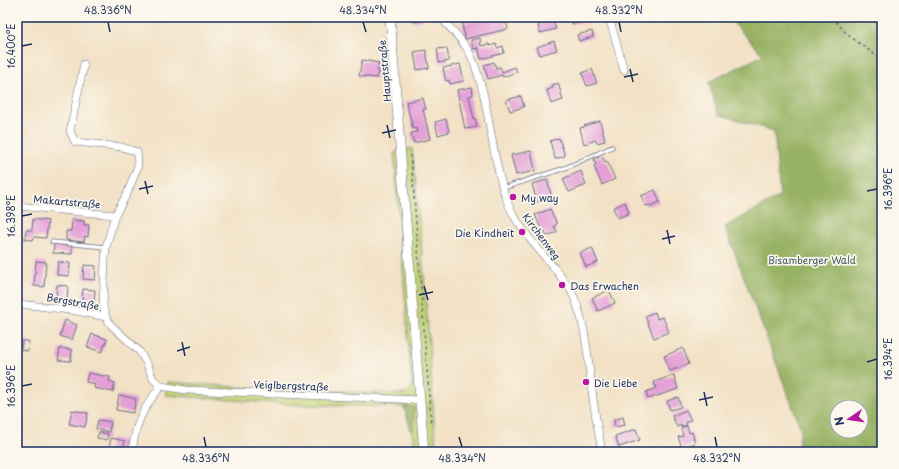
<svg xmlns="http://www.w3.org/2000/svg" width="899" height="469" viewBox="0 0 899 469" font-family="'Playpen Sans',sans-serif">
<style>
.green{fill:#c0d072;stroke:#6e8068}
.forest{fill:#98b264;stroke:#5a7061;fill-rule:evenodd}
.building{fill:#e49fd7}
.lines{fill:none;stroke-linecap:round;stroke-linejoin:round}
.lane-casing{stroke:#666d82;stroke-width:5}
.street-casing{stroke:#666d82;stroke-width:8}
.secondary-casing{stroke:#666d82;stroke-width:10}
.path{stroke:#666d82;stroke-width:1.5;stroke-dasharray:3 3;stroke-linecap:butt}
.lane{stroke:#fff;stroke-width:3.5}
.street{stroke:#fff;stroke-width:7}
.secondary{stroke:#fff;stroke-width:9}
.ticks{fill:none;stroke:#1b2f5e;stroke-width:1.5}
.poi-dot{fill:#b5179e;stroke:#fbf7ec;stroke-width:1.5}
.labels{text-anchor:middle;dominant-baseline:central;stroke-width:3.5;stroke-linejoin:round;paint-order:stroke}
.street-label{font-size:10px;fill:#1b2f5e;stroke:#fbf7ec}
.poi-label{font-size:10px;fill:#1b2f5e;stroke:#fbf7ec;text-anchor:start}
.park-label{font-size:10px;fill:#445763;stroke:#fbf7ec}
.neatline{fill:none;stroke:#1b2f5e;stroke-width:1.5}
.ticks-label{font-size:10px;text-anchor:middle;fill:#1b2f5e}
</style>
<rect width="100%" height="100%" fill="#fbf7ec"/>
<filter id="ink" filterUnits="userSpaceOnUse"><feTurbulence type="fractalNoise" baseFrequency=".025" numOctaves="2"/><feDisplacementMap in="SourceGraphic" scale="8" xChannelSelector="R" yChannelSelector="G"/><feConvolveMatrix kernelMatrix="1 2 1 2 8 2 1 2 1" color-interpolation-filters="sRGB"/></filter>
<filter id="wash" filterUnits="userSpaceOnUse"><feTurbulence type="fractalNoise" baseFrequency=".012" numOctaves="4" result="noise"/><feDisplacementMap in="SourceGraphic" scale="16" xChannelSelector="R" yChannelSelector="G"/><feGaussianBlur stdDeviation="0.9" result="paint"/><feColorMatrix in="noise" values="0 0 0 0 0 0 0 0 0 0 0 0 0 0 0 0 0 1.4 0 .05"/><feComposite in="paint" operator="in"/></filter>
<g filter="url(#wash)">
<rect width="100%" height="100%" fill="#f2e1c5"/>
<path class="green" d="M412,148C423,249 430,350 436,452H416L412,434L413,427V407L297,405L165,395L168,382L249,388L406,394L412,389L394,153Z"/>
<path class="forest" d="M728,17H882V452H797L801,429L725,227L780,196L774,131L718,114L709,82L763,55ZM837,407H861V431H837Z
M404,407H414L413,427L412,434Z"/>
<g id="blocks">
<path class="building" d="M412,17H423L424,20L413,22Z
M492,17H505L508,29L465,39L462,24Z
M569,17H592L588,19L589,21L581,23V22L572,24Z
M553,20L556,29L540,33L538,25Z
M592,31L593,37L579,41L577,35Z
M480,38L481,46L489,44L490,46L496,44L497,48L503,46L504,53L481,59L478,48L473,49L471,40Z
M554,41L557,50L540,55L537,47Z
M447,48L449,61L439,63L437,49Z
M426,50L429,68L417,70L414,52Z
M362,60L379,63L377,78L359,76Z
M494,62L496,68L500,67L502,72L515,67L517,72L503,77L502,75L488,79L484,65Z
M460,64L464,81L450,84L449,80L446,81L443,68Z
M592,69L597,83L587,86L582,73Z
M558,83L563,100L551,104L547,90L553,88L552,85Z
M472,87L473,95L469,96L474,119L475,118L477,127L465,129L457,90Z
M521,96L524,107L510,111L506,100Z
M423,98L426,109H423L430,139L414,143L411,133L417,132L416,128L413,129L406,102Z
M446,119L449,132L438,135L435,122Z
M600,121L605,141L597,143L596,140L584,144L580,128L584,127V126Z
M559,138L565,156L555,159L550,141Z
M531,151L535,171L516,175L511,155Z
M602,156L605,162L607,161L615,179L602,185L594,166L596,165L594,159Z
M581,171L586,185L569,192L563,179Z
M547,180L552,198L537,202L532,184Z
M655,190L660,202L650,206V205L646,206L641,196Z
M625,202L629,213L618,218L613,208Z
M550,209L557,224L554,226L557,232L547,236L544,230L542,231L535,215Z
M33,219L48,221L46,238L34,237L33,240L25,239L26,230H32Z
M72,220L84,221V225H89L88,237L85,236L84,242L66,240V231H71Z
M54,244L72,246V254L53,253Z
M592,248L598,262L586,267L580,253Z
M36,261L46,262L44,287L34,286Z
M58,262L70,263L69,276L57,275Z
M84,265L96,266L95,280L83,279Z
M57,285L68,286L67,299H56Z
M83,289L95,290L94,303L82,302Z
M609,290L615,303L598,311L592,298Z
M655,312L657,319L663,317L669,332L654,338L645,316Z
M17,315H21L19,329H17Z
M65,320L77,325L72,340L60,336Z
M92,334L107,339L102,352L87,347Z
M22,341H29L28,351L21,350Z
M60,348L72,350L71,361L58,360Z
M683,348L689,364L670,371L664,356Z
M88,373L110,377L109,381L115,383L113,392L94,388L95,384L86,382Z
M674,375L678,389L648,399L646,392L656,388L654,382Z
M119,395L136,399L133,413L116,410Z
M678,397L681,407L670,410L667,401Z
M72,410L88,413L85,427L69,424Z
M686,410L691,420L686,422L687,425L681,427V425L677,427L672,416Z
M623,417L625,425L615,427L614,420Z
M98,420L111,422L109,432L96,429Z
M687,426L689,433L692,432L695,443L682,448L678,437L683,436L681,428Z
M636,429L640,440L619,447L615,436Z
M99,432L108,434L107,440L97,438Z
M111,438L125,441L122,452H108Z"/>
</g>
</g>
<g filter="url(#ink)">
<use href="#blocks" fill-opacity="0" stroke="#666d82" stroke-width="1"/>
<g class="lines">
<g class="lane-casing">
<path id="lane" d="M503,188L565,168L612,147
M52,242L106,247"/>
</g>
<g class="street-casing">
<path id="street" d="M440,17C450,28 462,39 469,52C476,64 479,79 483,92C491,127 494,164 506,198C515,225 538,248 556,270C560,276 566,283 570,289C587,320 588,364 593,398C595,416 599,434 602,452
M609,17L624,70
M84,64L70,131L75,142L122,147L137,152L138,166L127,194L115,215L106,247L105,260L103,306L106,317
M17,206L115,215
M17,304L38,306L77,311L106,317L111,325L139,351L147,364L153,379L161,386
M161,386L186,390L420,400
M132,452C136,421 142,410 161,386"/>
</g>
<g class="secondary-casing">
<path id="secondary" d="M390,17L424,452"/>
</g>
<path class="path" d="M832,17L848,35L882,60
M410,155L412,169L431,424"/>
<use href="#lane" class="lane"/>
<use href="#street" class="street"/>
<use href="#secondary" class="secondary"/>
</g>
</g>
<path class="ticks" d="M108,22L110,32M363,22L366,32M619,22L621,32M22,46L32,44M630,69L633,82M624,77L638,74M387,125L390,138M382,133L396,130M145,181L148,194M139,189L153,186M867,191L877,189M22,216L32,214M667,230L670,244M662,239L675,236M424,286L428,300M419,295L433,292M182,342L185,356M177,351L190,347M867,362L877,359M22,386L32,384M704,392L707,406M699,400L713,397M204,437L206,447M459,437L462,447M715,437L717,447"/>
<g class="poi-dot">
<circle cx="513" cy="197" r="4"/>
<circle cx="522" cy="232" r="4"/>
<circle cx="562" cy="285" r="4"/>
<circle cx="586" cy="382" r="4"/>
</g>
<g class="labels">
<g class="street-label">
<text transform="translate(384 71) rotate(-95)">Hauptstraße</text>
<text transform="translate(67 201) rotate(5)">Makartstraße</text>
<text transform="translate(542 236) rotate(53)">Kirchenweg</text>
<text transform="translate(73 301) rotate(10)">Bergstraße</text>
<text transform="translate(291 385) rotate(2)">Veiglbergstraße</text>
</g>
<g class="poi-label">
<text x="521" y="197">My way</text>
<text x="514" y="232" text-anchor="end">Die Kindheit</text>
<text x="570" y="285">Das Erwachen</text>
<text x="594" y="382">Die Liebe</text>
</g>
<g class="park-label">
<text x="812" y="259">Bisamberger Wald</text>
</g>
</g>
<rect width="899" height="469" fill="none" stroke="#fbf7ec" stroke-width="44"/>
<g transform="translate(849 419) rotate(257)"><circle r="19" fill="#fbf7ec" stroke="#a1a7b3"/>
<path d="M0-3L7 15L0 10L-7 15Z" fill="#b5179e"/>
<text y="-6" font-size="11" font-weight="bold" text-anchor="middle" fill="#1b2f5e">N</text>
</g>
<rect x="22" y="22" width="855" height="425" class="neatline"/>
<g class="ticks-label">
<text x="108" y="14">48.336°N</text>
<text x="363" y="14">48.334°N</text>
<text x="619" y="14">48.332°N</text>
<text transform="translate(11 46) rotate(-90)" y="4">16.400°E</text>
<text transform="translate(888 189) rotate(-90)" y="4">16.396°E</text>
<text transform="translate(11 216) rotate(-90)" y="4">16.398°E</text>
<text transform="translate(888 359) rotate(-90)" y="4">16.394°E</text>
<text transform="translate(11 386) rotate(-90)" y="4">16.396°E</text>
<text x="206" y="462">48.336°N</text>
<text x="462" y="462">48.334°N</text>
<text x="717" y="462">48.332°N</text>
</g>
</svg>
